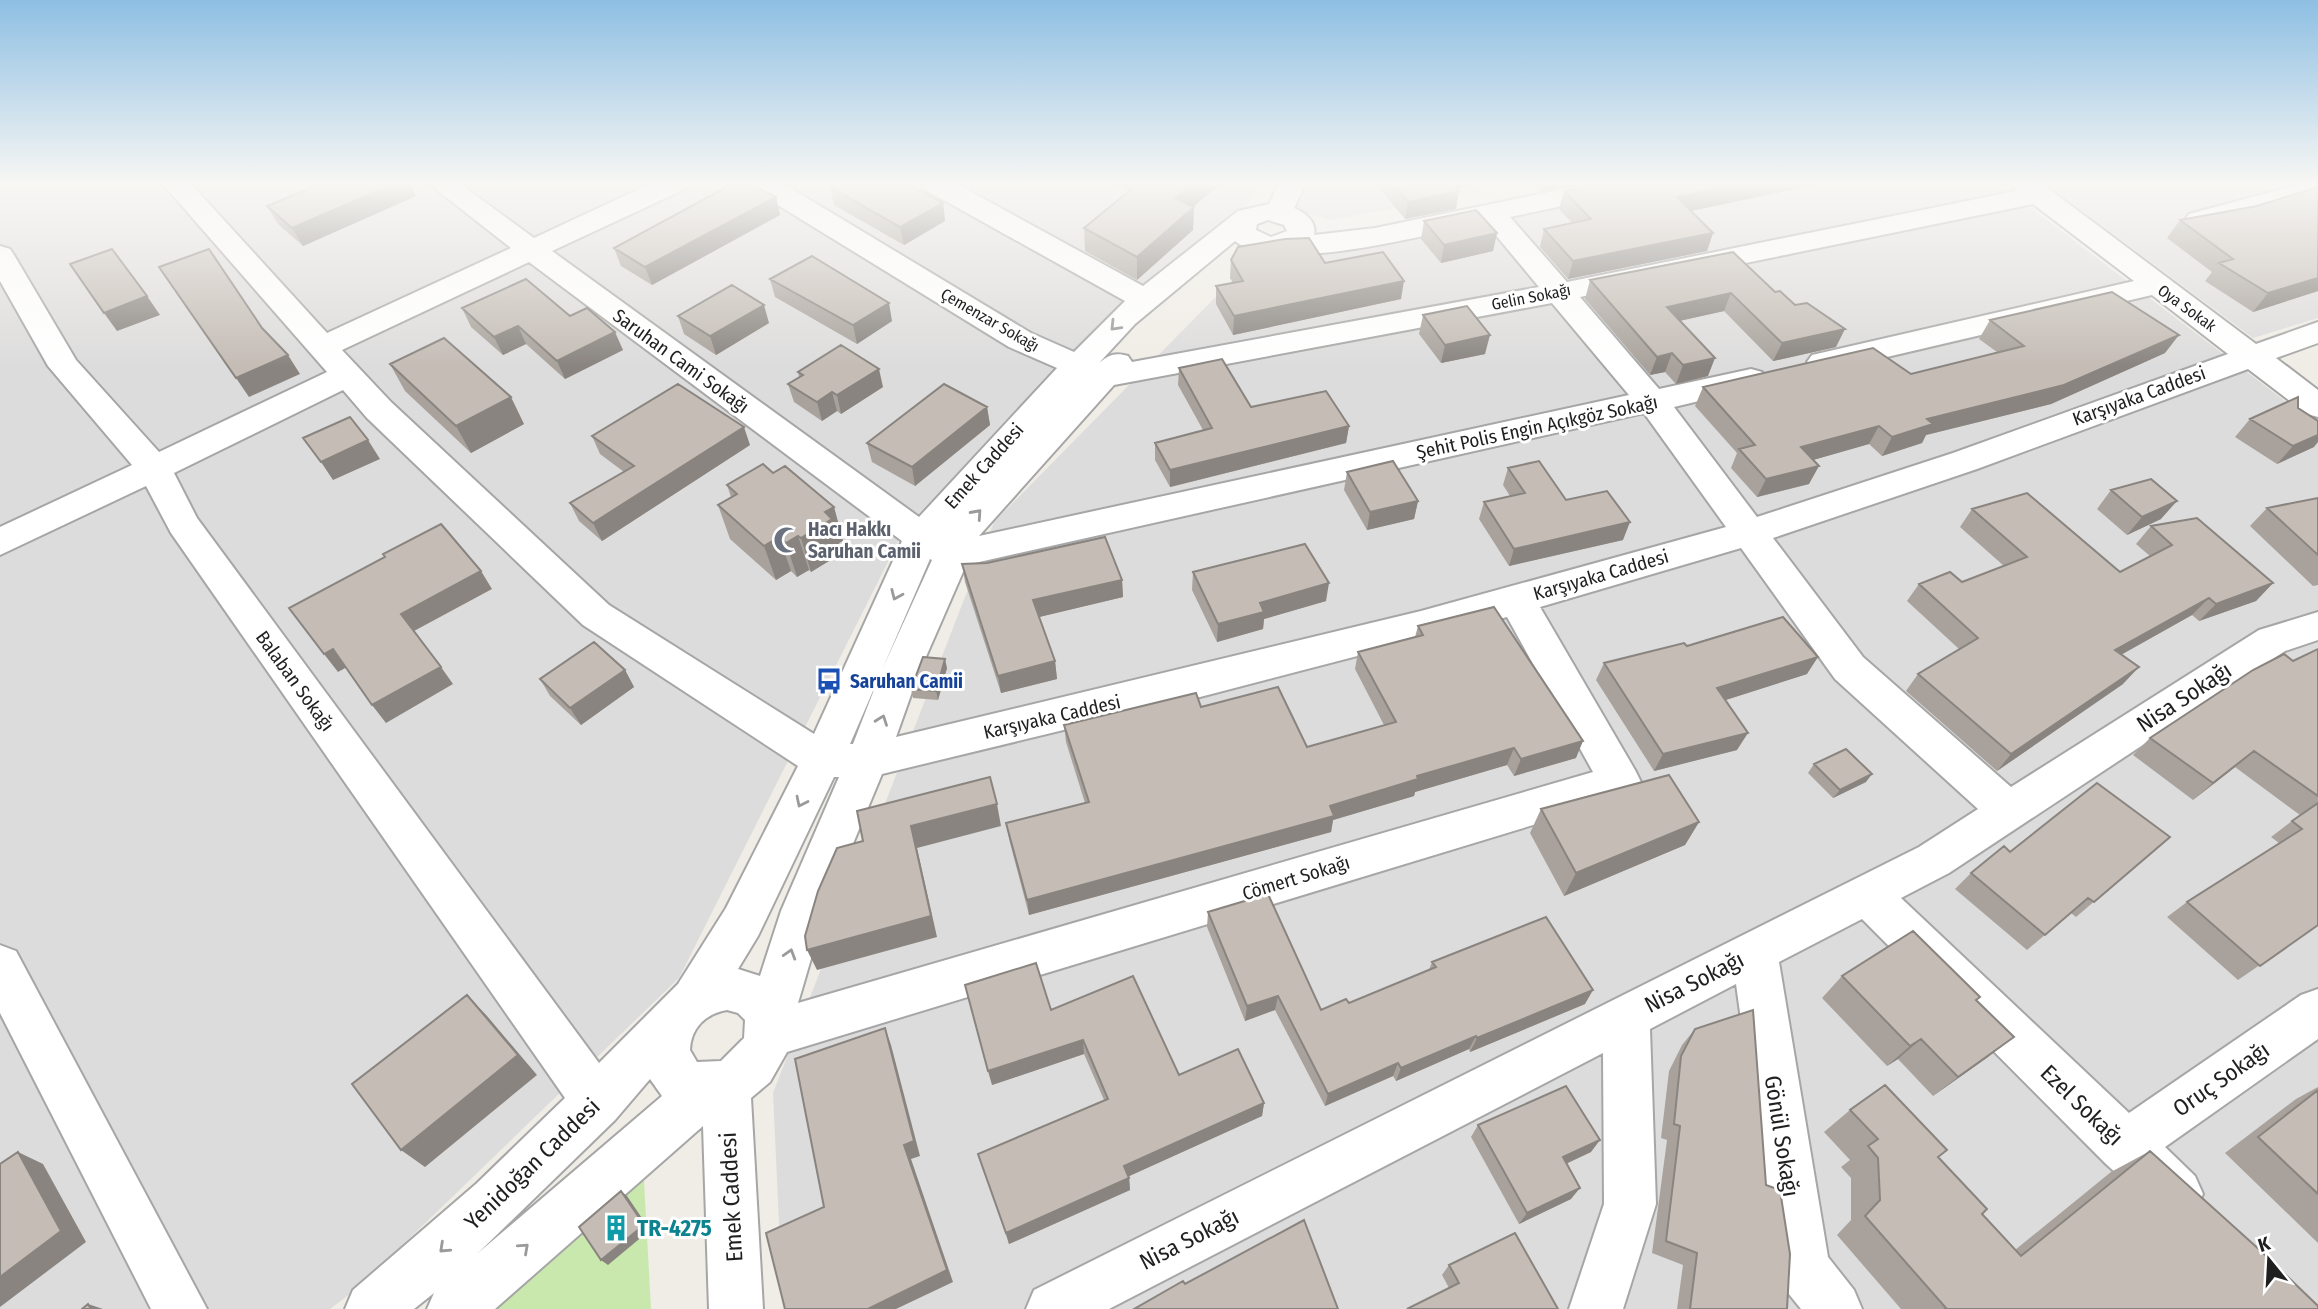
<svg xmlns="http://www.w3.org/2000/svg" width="2318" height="1309" viewBox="0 0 2318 1309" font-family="'Fira Sans Condensed',sans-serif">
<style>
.residential{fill:#dddcdc}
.grass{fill:#c9e8ad}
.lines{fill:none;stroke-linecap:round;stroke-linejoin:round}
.minor-casing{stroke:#a6a6a6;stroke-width:4}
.minor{fill:#fff;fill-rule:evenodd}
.wall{fill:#a9a29c}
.shaded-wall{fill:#89847f}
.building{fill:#c4bcb5;stroke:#89847f;stroke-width:2}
.oneway{stroke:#9a9a9a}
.labels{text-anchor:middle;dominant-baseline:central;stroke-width:6;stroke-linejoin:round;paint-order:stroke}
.far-street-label{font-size:16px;fill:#1f1f1f;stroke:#fff}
.street-label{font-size:19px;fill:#1f1f1f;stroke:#fff}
.worship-label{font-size:19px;font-weight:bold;fill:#5b616d;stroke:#fff;text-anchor:start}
.transit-label{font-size:19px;font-weight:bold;fill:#164399;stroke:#fff;text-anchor:start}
.near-street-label{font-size:23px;fill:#1f1f1f;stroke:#fff}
.near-culture-label{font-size:23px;font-weight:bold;fill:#0d838f;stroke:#fff;text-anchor:start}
</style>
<rect width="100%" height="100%" fill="#f0ede6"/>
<path class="residential" d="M0,183H1262L1245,207L1083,342L904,530L679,978L359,1287L330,1309H0Z
M1304,183H1524L1331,220L1290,209Z
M1676,183H1998L2318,426V1309H783L773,1093L994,522L1258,254L1458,230Z
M2045,183H2318V318L2253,338Z"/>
<path class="grass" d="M643,1163L651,1309H460Z"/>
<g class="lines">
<g class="minor-casing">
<path id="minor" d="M162,183H190L327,333L511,248L428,183H459L534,238L652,183H688L685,189L552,251L919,517L1057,368L1009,347L752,189L749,183H782L1031,333L1074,352L1125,301L924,189L921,183H955L1143,286L1238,211L1269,204L1279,183H1306L1294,208C1306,213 1317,222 1314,235L1375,228L1593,183H1647L1644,189L1634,191L1510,217L1567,282L2016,191L2010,183H2041L2256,344L2318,322V343L2276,358L2318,390V417L2307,414L2248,369L1977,469L1773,538L1863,657L2011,787L2259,630L2318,612V640L2285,651L1949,873L1901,898L2129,1113L2301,995L2318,989V1039L2165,1147L2195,1176L2203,1194L2195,1212L2177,1220L2159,1212L2106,1164L1862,919L1779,962L1828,1257L1854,1290L1862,1309H1801L1784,1288L1776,1269L1736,984L1650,1029L1656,1204L1623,1309H1569L1604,1204L1603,1053L1109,1309H1026L1034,1290L1919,847L1978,809L1835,679L1741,548L1540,607L1635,770L1641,782L1635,794L787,1052L770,1082L751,1098L763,1309H709L703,1126L495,1309H427L434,1293L414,1309H345L353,1290L476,1184L565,1098L171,533L146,486L0,555V527L132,465L48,366L0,281V246L10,249L14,255L76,360L159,452L327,372ZM2033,204L2134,281L1812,355L1807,362L1812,369L1823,372L2152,295L2228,354L1953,453L1757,517L1674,407L1762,386L1767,379L1762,372L1751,369L1659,389L1580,297ZM1268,220L1284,225L1287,231L1271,237L1256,230L1257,224ZM1485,222L1539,287L1132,362L1128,356C1115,352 1109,355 1099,363L1135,324L1235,241C1277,276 1433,233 1485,222ZM529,262L902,541L814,734L609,605L391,402L342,350ZM1552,303L1629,395L979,536L1114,385ZM343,390L367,418L583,625L798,766L726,908L678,984L599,1063L197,518L174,473ZM1644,413L1726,527L1421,611L896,737L918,675L966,565ZM930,559L932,560L882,670ZM1507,617L1593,772L798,1003L825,911L882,774L1200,697ZM879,677L853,744H850ZM834,777H839L781,911L760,976L738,969L758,936ZM727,1010L738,1013L745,1020L744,1038L721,1061L697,1062L690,1050C691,1028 705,1014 727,1010ZM650,1079L662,1096L478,1253L615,1120Z
M2305,183H2318V196L2199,228L2189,226L2185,220L2189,214Z
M0,945L16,951L207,1309H151L0,1013Z"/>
</g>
<use href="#minor" class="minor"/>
</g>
<path class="wall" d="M1112,183H1222L1193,207H1194L1193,230L1137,280L1085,251L1084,228L1130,191Z
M1375,183H1477L1457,189L1456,209L1405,219Z
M1534,183H1579L1542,191Z
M1604,183H1824L1691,211L1713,233L1707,251L1568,279L1540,247L1544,229L1572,223L1559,209L1564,191Z
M830,187L943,203L945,221L904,245L834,205Z
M416,196L303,246L278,224L267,206Z
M776,197L780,215L652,285L621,266L614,248Z
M2180,220L2318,291L2253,312L2205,281L2212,272L2167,238Z
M1424,221L1497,233L1493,251L1441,263L1421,239Z
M1231,260L1325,263L1401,299L1233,335L1216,304V286L1233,283L1230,278Z
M770,279L892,321L857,344L775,297Z
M1590,280L1775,292L1836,347L1773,361L1724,311L1680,321L1708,376L1676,384L1665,372L1650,375L1585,299Z
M462,308L570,316L623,350L565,379L526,344L503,355L471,327Z
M1423,315L1485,354L1441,363L1419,334Z
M678,316L769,323L716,355L684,334Z
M1990,320L2165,353L2051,404L1926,435L1922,443L1882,456L1869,444L1813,460L1809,484L1757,497L1731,468L1737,453L1695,406L1703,387L1911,374L1997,352L1979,339Z
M390,364L524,424L471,453L405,391Z
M1179,368L1251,407L1349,426L1346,443L1170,487L1155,460V443L1203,430L1178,385Z
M798,372L883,387L841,414L837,411L822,421L794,402L788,384L799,377Z
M987,407L990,425L915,486L872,462L867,443Z
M2298,408L2314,447L2277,464L2235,437L2250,419Z
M592,436L750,445L602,541L579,521L570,503L624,472L600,454Z
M1508,468L1566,500L1623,540L1509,566L1479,519L1484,502L1510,496L1503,485Z
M1347,472L1418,501L1414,519L1367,530L1344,490Z
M773,473L834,507L843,541L839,543L842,553L811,572L809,570L797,577L791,571L776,580L730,539L718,505L731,497L727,485Z
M2111,490L2161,519L2127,535L2097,509Z
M2318,498V585L2313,586L2250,526L2267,508Z
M1972,509L2120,572L2150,556L2136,544L2151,526L2273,583L2256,601L2199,621L2192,615L2121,655L2123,684L1997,771L1906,691L1918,674L1959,649L1907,601L1919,584L1962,582L2004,566L1960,527Z
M962,564L1122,580L1123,597L1039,617L1055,661L1057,679L1001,693L965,582Z
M1193,572L1326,601L1264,619L1263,629L1217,642L1192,590Z
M1418,626L1576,758L1514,776L1507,765L1415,792L1414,796L1333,820L1331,832L1029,915L1009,839L1006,823L1085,803L1066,742L1064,725L1201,707L1307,747L1384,725L1355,669L1358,652L1415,637Z
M1687,646L1807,674L1725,700L1737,750L1654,771L1596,680L1604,663Z
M2318,649V925L2238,980L2167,917L2187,902L2279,843L2271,837L2300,815L2235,767L2193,800L2133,755L2150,738Z
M947,668L938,700L913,698L911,689Z
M625,670L634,687L581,725L550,696L540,679Z
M1814,764L1866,782L1833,798L1808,773Z
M1541,809L1699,822L1685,845L1564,896L1530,833Z
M2170,837L2076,917L2071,913L2027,950L1955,889L1971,873L2010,852Z
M1208,912L1321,1010L1349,1003L1429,970L1432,962L1585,1004L1470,1052L1469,1049L1396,1081L1393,1076L1325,1106L1275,1010L1245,1021L1207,927Z
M1842,976L1977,1000L1988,1057L1933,1096L1898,1059L1887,1066L1822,998Z
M1051,1010L1179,1075L1264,1103L1262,1116L1129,1176L1130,1190L1009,1244L978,1154L1104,1100L1084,1054L992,1085Z
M1695,1029L1766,1185L1787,1309H1677L1683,1265L1652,1253L1667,1140L1661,1138L1669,1071L1682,1045Z
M2318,1087V1243L2225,1153L2296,1099Z
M1850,1110L1938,1157L1982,1214L2015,1250L2111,1172L2150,1151L2318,1309H1901L1837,1235L1851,1220V1178L1841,1167L1850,1160L1824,1132Z
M1478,1125L1591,1152L1566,1164L1571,1199L1519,1224L1471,1137Z
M1449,1265L1558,1309L1449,1288L1442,1275Z"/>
<path class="shaded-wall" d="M396,183H410L416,196L303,246L292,228Z
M1194,183H1222L1175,221V198Z
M1443,183H1477L1441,193Z
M1543,183H1579L1542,191Z
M1745,183H1824L1671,215L1677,197Z
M1459,191L1456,209L1405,219L1408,202Z
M776,197L780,215L652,285L645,267Z
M943,203L945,221L904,245L900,227Z
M1194,207L1193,230L1137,280V257Z
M1497,233L1493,251L1441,263L1444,245Z
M1713,233L1707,251L1568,279L1573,261Z
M2318,278V291L2253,312L2268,293Z
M1404,281L1401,299L1233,335L1234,316Z
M1731,293L1724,311L1660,325L1667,307Z
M147,296L160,315L117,331L104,313Z
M889,303L892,321L857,344L853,325Z
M764,305L769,323L716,355L710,336Z
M518,326L526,344L503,355L494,337Z
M1845,329L1836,347L1773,361L1782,343Z
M615,332L623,350L565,379L557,361Z
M1490,335L1485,354L1441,363L1445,345Z
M2179,335L2165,353L2051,404L1926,435L1922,443L1882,456L1892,437L1927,419Z
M1672,353L1665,372L1650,375L1657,357Z
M288,355L300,374L249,397L236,378Z
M1715,358L1708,376L1676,384L1683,365Z
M879,369L883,387L841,414L837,395Z
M832,392L837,411L822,421L817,402Z
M511,397L524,424L471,453L456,426Z
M987,407L990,425L915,486L912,467Z
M1349,426L1346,443L1170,487V470Z
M1879,426L1869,444L1792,466L1801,447Z
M744,427L750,445L602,541L593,523Z
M2318,435V442L2314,447L2277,464L2293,446Z
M368,440L380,459L333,480L321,462Z
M1819,466L1809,484L1757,497L1766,479Z
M1418,501L1414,519L1367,530L1370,512Z
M2177,501L2161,519L2127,535L2142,517Z
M834,507L843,541L839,543L842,553L811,572L801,538L825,512Z
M1630,522L1623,540L1509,566L1514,549Z
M798,536L809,570L797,577L786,543Z
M779,537L791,571L776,580L764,546Z
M481,571L492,589L414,631L401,614Z
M1122,580L1123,597L1035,618L1033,600Z
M1329,583L1326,601L1264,619L1263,629L1217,642L1218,624L1260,603Z
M2273,583L2256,601L2199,621L2216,604Z
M2209,598L2192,615L2099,667L2115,650Z
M333,649L347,667L338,672L324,654Z
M1818,657L1807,674L1707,706L1717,688Z
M945,659L947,668L938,700L936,691Z
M1055,661L1057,679L1001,693L998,676Z
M441,667L453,684L386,723L372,705Z
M2139,667L2123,684L1997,771L2011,754Z
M625,670L634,687L581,725L570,708Z
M1748,733L1737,750L1654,771L1663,754Z
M1583,741L1576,758L1514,776L1521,759Z
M1514,748L1507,765L1415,792L1414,796L1333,820L1331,832L1029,915L1027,900L1330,806L1417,776Z
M2254,751L2235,767L2193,800L2213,783Z
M1872,774L1866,782L1833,798L1840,790Z
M997,804L1001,826L917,848L937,937L817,970L807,950L911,826Z
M1699,822L1685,845L1564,896L1576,873Z
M1593,990L1585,1004L1470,1052L1477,1038Z
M467,995L487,1016L537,1075L425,1167L401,1150Z
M1278,996L1275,1010L1245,1021L1247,1006Z
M885,1028L891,1045L920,1156L911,1159L953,1282L896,1309H868L904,1145Z
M1476,1036L1469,1049L1396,1081L1401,1068Z
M2014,1037L1988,1057L1933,1096L1958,1077Z
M1921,1039L1898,1059L1887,1066L1910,1046Z
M1083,1040L1084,1054L992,1085L988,1071Z
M1398,1063L1393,1076L1325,1106L1328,1094Z
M1264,1103L1262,1116L1125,1178L1124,1166Z
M1600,1140L1591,1152L1554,1169L1563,1157Z
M18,1152L43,1164L86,1242L0,1307V1277Z
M1129,1178L1130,1190L1009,1244L1006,1233Z
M1580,1188L1571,1199L1519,1224L1527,1213Z
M621,1191L627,1196L650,1230L608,1265L601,1260Z
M88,1304L103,1309H91Z"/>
<path class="building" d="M323,183H396L292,228L267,206Z
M734,183H748L776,197L645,267L614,248Z
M836,183H906L943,203L900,227L830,187Z
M1139,183H1194L1175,198L1194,207L1137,257L1084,228Z
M1392,183H1452L1459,191L1408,202Z
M1604,183H1745L1677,197L1713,233L1573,261L1544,229L1591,219L1564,191Z
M2318,187V278L2268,293L2219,263L2233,259L2180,220L2257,206Z
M1476,210L1497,233L1444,245L1424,221Z
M1309,238L1325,263L1383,252L1404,281L1234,316L1216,286L1243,281L1231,260L1238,247L1285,239Z
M112,249L147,296L104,313L70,264Z
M209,249L262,328L288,355L236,378L159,267Z
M1733,252L1775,292L1780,291L1795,305L1807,303L1845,329L1782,343L1731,293L1667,307L1715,358L1683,365L1672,353L1657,357L1590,280Z
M812,256L889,303L853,325L770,279Z
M526,279L570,316L587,308L615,332L557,361L518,326L494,337L462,308Z
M732,285L764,305L710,336L678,316Z
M2112,292L2179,335L2064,385L1927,419L1933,424L1892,437L1879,426L1801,447L1819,466L1766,479L1739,449L1755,445L1703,387L1873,348L1911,374L2024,346L1990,320Z
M1467,306L1490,335L1445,345L1423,315Z
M444,338L511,397L456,426L390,364Z
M841,345L879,369L837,395L832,392L817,402L788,384L803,375L798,372Z
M1222,359L1251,407L1326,391L1349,426L1170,470L1155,443L1212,428L1179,368Z
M678,384L744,427L593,523L570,503L634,466L592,436Z
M944,384L987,407L912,467L867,443Z
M2298,397V408L2318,421V435L2293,446L2250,419Z
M350,417L368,440L321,462L303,438Z
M1393,461L1418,501L1370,512L1347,472Z
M1539,461L1566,500L1607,491L1630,522L1514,549L1484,502L1525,493L1508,468Z
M763,464L773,473L785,466L834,507L825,512L832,519L801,538L798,536L786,543L779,537L764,546L718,505L737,494L727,485Z
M2151,479L2177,501L2142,517L2111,490Z
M2027,493L2120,572L2172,545L2151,526L2197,518L2273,583L2216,604L2209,598L2115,650L2139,667L2011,754L1918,674L1978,638L1919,584L1950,572L1962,582L2027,557L1972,509Z
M2318,498V555L2267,508Z
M441,524L481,571L401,614L441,667L372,705L333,649L324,654L289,608L385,557L383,554Z
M1105,537L1122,580L1033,600L1055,661L998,676L962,564L987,563Z
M1305,544L1329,583L1260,603L1264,612L1218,624L1193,572Z
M1494,607L1583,741L1521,759L1514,748L1417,776L1418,779L1330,806L1334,816L1027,900L1006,823L1089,802L1064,725L1196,693L1201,707L1278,687L1307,747L1396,722L1358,652L1423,635L1418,626Z
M1783,617L1818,657L1717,688L1748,733L1663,754L1604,663L1684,643L1687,646Z
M594,642L625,670L570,708L540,679Z
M2318,649V796L2254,751L2213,783L2150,738L2253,670L2284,654L2293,661Z
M923,657L945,659L936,691L911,689Z
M1846,749L1872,774L1840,790L1814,764Z
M1669,775L1699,822L1576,873L1541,809Z
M990,777L997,804L911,826L931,916L807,950L805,936L818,891L837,848L863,841L857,811Z
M2097,783L2170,837L2094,902L2088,898L2045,935L1971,873L2004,846L2010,852Z
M2318,803V925L2260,966L2187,902L2302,829L2292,821Z
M1268,894L1321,1010L1346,999L1349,1003L1436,967L1432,962L1546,917L1593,990L1477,1038L1476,1036L1401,1068L1398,1063L1328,1094L1278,996L1247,1006L1208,912Z
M1913,931L1980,997L1976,1000L2014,1037L1958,1077L1921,1039L1910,1046L1842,976Z
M1036,963L1051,1010L1133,976L1179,1075L1238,1049L1264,1103L1124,1166L1129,1178L1006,1233L978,1154L1108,1099L1083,1040L988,1071L965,985Z
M467,995L518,1055L401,1150L352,1084Z
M1753,1010L1766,1185L1780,1190L1790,1254L1787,1309H1690L1697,1253L1666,1241L1680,1126L1674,1124L1681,1056L1695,1029Z
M885,1028L914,1141L904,1145L947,1270L868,1309H785L766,1233L824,1207L795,1059Z
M1885,1085L1947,1150L1938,1157L1987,1209L1982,1214L2021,1256L2150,1151L2262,1252L2318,1306V1309H1944L1946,1308L1865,1216L1880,1200L1878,1158L1868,1146L1878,1139L1850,1110Z
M1566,1086L1600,1140L1563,1157L1580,1188L1527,1213L1478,1125Z
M2318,1090V1194L2258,1137Z
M18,1152L61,1231L0,1277V1164Z
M621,1191L644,1225L601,1260L579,1227Z
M1304,1220L1338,1309H1134L1183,1281L1185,1284Z
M1515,1233L1558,1309H1407L1459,1283L1449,1265Z
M88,1304L91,1309H82Z"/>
<defs><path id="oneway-chevron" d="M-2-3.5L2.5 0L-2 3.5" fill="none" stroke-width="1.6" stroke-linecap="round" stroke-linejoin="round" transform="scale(1.75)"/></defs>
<g class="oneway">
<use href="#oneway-chevron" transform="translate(1115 326) rotate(134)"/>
<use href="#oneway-chevron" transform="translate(977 514) rotate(-48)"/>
<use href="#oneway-chevron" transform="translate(896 595) rotate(114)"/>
<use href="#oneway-chevron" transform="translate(882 720) rotate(-70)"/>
<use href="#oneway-chevron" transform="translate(801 802) rotate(116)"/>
<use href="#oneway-chevron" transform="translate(790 954) rotate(-73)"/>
<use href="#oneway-chevron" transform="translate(444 1248) rotate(137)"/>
<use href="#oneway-chevron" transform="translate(524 1248) rotate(-42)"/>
</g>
<linearGradient id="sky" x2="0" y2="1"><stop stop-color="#8ebfe3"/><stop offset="0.5" stop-color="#f8f7f4"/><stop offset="1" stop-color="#f8f7f4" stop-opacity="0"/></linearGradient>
<rect width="2318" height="367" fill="url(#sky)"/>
<defs>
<g id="mosque-bare" transform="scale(2.1)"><path d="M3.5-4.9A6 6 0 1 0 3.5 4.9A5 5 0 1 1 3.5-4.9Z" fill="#6b7280" stroke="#fff" stroke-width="2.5" paint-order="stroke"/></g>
<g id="bus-bare" transform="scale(2.1)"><path d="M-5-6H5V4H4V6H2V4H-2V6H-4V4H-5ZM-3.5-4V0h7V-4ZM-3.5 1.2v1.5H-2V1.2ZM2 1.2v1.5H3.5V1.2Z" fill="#1a4fb4" stroke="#fff" stroke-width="2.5" paint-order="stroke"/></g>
<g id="building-bare" transform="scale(2.1)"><path d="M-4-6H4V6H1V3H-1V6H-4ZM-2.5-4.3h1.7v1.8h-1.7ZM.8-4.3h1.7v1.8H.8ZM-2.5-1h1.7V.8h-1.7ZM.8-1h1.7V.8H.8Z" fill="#0f9aa8" stroke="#fff" stroke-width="2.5" paint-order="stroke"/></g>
</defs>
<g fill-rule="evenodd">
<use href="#mosque-bare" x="787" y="540"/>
<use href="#bus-bare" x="829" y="681"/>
<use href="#building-bare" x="616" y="1228"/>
</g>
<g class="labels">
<g class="far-street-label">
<text transform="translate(1531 297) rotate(-11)">Gelin Sokağı</text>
<text transform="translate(2187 308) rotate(36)">Oya Sokak</text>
<text transform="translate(990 320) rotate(30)">Çemenzar Sokağı</text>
</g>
<g class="street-label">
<text transform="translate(681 361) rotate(36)">Saruhan Cami Sokağı</text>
<text transform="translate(2139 396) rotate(-20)">Karşıyaka Caddesi</text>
<text transform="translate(1537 427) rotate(-12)">Şehit Polis Engin Açıkgöz Sokağı</text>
<text transform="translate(984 466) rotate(-48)">Emek Caddesi</text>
<text transform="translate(1601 575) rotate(-16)">Karşıyaka Caddesi</text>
<text transform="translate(295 681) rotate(54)">Balaban Sokağı</text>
<text transform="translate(1052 717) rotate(-13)">Karşıyaka Caddesi</text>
<text transform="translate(1296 878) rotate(-17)">Cömert Sokağı</text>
</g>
<g class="worship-label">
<text x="808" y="529">Hacı Hakkı<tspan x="808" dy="22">Saruhan Camii</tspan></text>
</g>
<g class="transit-label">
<text x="850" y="681">Saruhan Camii</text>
</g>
<g class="near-street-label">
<text transform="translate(2184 697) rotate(-33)">Nisa Sokağı</text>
<text transform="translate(1694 982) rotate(-27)">Nisa Sokağı</text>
<text transform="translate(2221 1079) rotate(-35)">Oruç Sokağı</text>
<text transform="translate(2082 1105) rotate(44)">Ezel Sokağı</text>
<text transform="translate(1782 1136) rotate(81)">Gönül Sokağı</text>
<text transform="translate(532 1164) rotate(-44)">Yenidoğan Caddesi</text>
<text transform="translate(731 1197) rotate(-93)">Emek Caddesi</text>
<text transform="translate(1189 1239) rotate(-27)">Nisa Sokağı</text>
</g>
<g class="near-culture-label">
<text x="637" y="1228">TR-4275</text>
</g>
</g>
<g transform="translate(2269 1260) rotate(342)" stroke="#ffffff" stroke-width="5" paint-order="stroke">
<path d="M0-5L12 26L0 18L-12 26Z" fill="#1f1f1f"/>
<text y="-10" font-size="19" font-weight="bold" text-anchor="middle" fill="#1f1f1f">K</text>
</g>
</svg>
